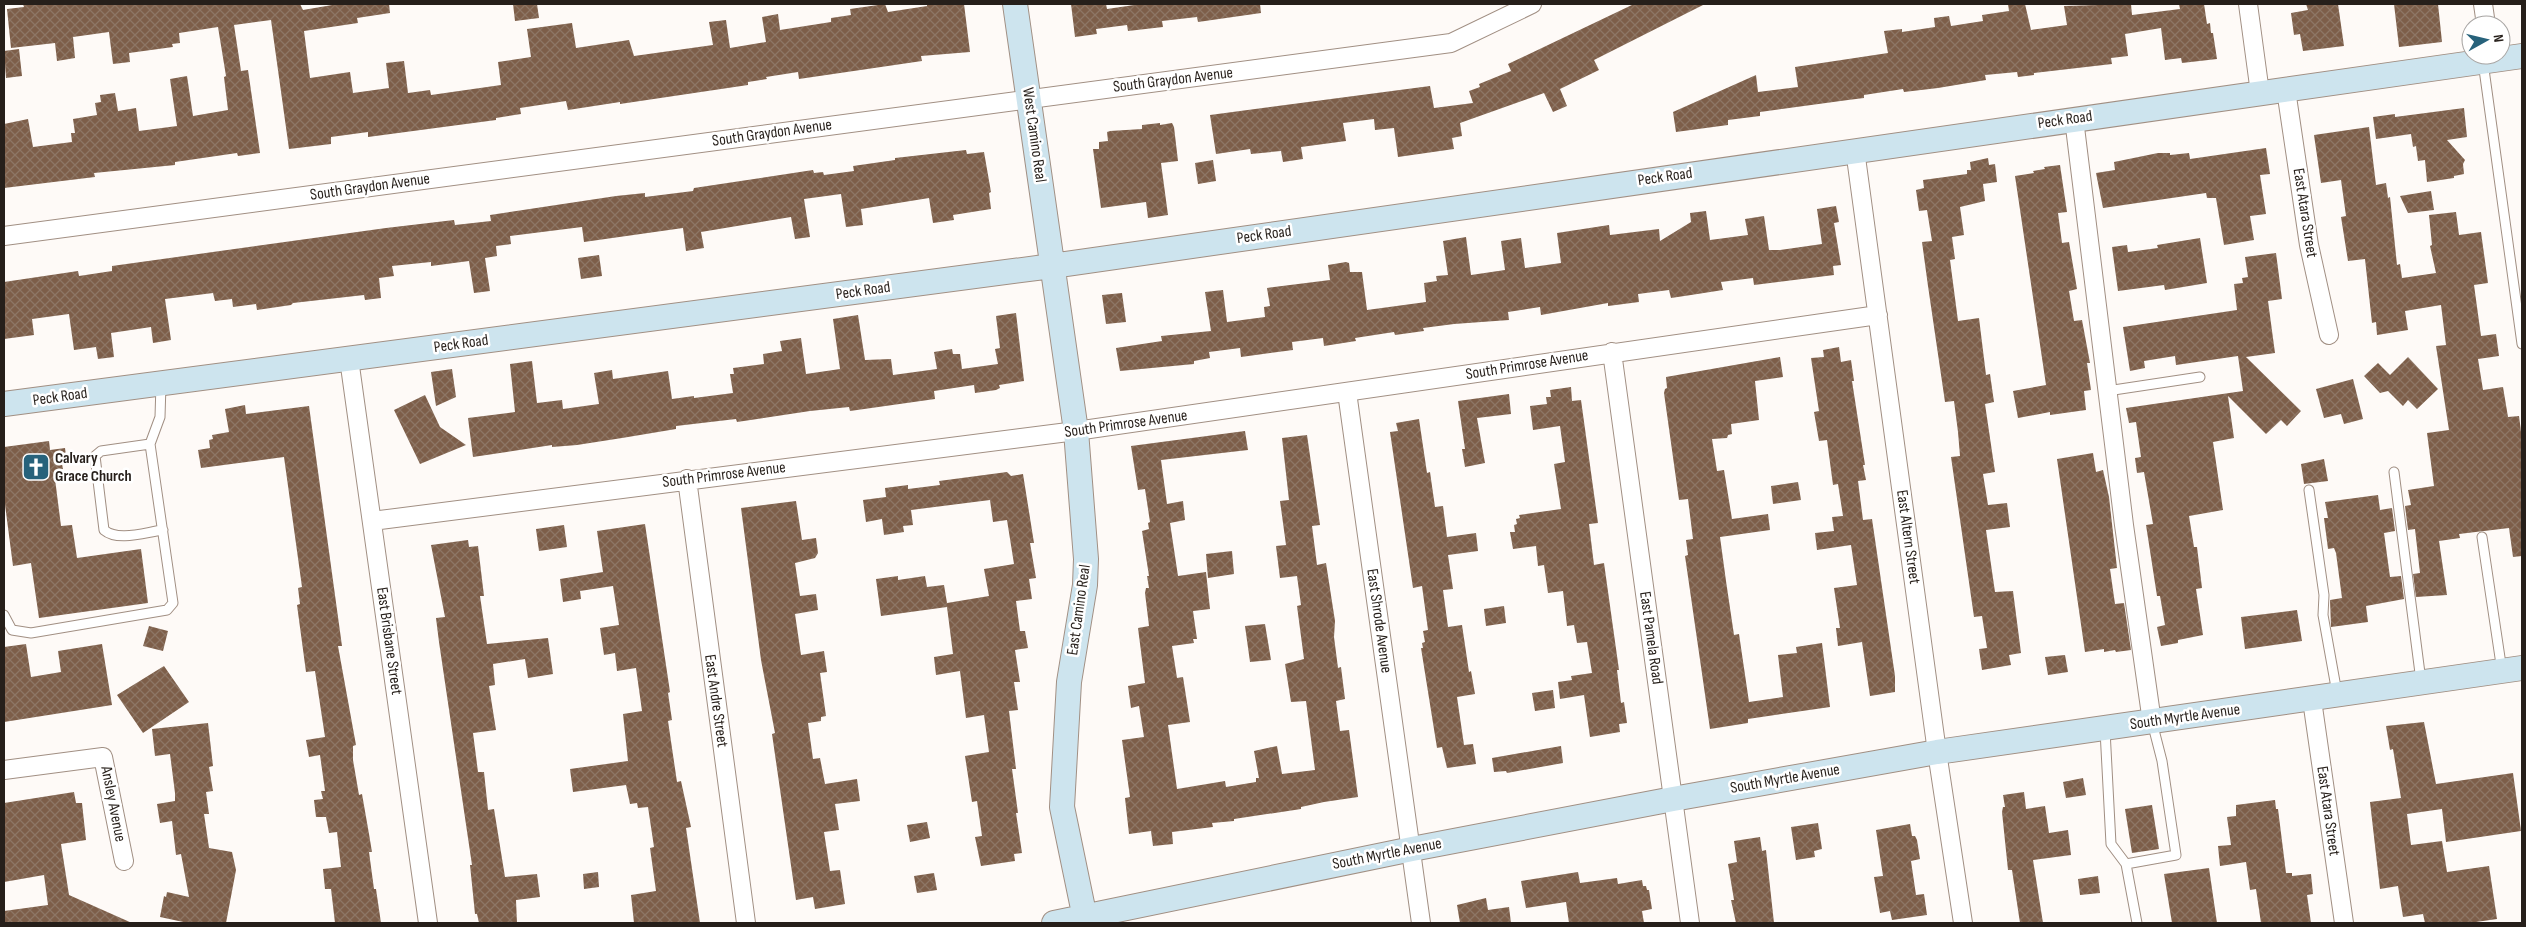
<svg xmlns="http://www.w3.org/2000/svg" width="2526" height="927" viewBox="0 0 2526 927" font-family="'Sofia Sans Condensed',sans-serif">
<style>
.building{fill:url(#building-cross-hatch)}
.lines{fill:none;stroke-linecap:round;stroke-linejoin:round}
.lane-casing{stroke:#a18f83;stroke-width:11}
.street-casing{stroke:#a18f83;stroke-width:20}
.secondary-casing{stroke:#a18f83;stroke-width:26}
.lane{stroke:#fff;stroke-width:9}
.street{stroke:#fff;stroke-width:18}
.secondary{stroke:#cde4ee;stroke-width:24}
.labels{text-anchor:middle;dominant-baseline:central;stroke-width:5;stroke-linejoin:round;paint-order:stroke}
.street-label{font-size:16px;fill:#261f1a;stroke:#fff}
.poi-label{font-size:16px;font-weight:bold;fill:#261f1a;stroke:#fff;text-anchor:start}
</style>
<defs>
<pattern id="building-cross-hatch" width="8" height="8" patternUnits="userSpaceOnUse" patternTransform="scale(1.25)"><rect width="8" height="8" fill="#7d5e49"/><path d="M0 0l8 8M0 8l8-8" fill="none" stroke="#8d7665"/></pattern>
</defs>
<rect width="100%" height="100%" fill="#fefaf7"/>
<path class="building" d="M23,4H300L303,10L338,4H389L390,13L357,18L358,23L304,31L310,78L350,72L353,93L389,88L386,63L404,61L408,93L430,90L431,95L501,85L498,62L531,57L527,29L572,23L576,48L629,40L634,56L713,45L709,22L726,20L730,48L766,42L762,17L778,14L780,30L831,22V18L851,15L850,9L885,4L888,12L927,6V4H964L970,52L921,56L922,61L799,79L798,72L766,77L767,79L748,82V85L620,104V102L568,110L566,101L520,108L521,114L496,118V120L368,137V132L331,137V144L289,149L271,20L234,25L241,71L248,70L260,153L238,156L237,153L175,162V165L94,173L95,177L4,188V124L28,119L33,147L72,142L71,133H75L73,119L97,115L95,103L101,102L100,95L115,93L118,111L136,108L139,131L177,126L170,79L187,76L193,116L228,110L224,77L226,76L218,27L179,33L180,43L172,44L173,47L129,53L130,62L113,64L109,32L73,37L75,58L57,61L55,43L11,48L7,9L24,7Z
M513,4H537L539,18L515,21Z
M1071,4H1106L1107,9L1141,4H1260L1261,13L1198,22L1197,17L1162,21L1163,27L1128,31L1127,25L1096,29L1097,34L1075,37Z
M1634,4H1705L1594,60L1599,70L1560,89L1567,106L1553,112L1544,93L1460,123L1462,136L1452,138L1454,149L1398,157L1394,128L1375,130L1374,119L1343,123L1346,141L1301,147L1303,159L1283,162L1281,151L1251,154L1250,149L1216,154L1210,115L1430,86L1434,108L1473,103L1469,91L1480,87L1479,84L1511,71L1508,64Z
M2008,4H2025L2031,30L2067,25L2064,6L2131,4L2132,15L2180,9L2179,4H2204L2207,24L2210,23L2211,33H2213L2217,59L2182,63L2181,58L2165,60L2161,28L2125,34L2128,56L2111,58L2112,64L2034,73V75L2018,77L2017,72L1985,75L1986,80L1938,88L1904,92L1903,89L1864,95V98L1848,100L1760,112V116L1728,120V125L1676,132L1673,112L1756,75L1758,92L1798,87L1795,67L1888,53L1884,31L1902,29V32L1935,27L1934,18L1949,16L1951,26L1983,21L1982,15L2009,11Z
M2306,4H2338L2344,46L2303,51L2300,34L2294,35L2291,13L2308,10Z
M2394,4H2438L2442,42L2399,47Z
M19,49L22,76L6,78L4,51Z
M2464,108L2467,137L2447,140L2465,160L2463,164L2464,174L2454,176V178L2427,182L2425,160L2418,161L2416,146L2413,147L2411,134L2376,139L2373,117L2395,114V117Z
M1160,123V125L1172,123L1174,127L1178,161L1161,163L1168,215L1148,218L1146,202L1101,208L1093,149H1099V142L1108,141L1107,132L1110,131L1142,129V125Z
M2369,127L2376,185L2386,183L2388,198L2390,197L2397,265L2400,264L2402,278L2436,273L2430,246L2432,245L2429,215L2456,212L2459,235L2481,232L2488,283L2474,285L2481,336L2496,334L2499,356L2478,359L2483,390L2503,387L2508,417L2519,416L2522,439V556L2513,557L2509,528L2459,534L2460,538L2439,541L2447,595L2416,597L2413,574L2420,573L2415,529L2408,530L2405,506L2411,505L2408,490L2434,486L2427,433L2449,430L2436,346L2446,345L2441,305L2405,311L2408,330L2377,335L2376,322L2372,323L2365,259L2348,261L2341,217L2346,216L2341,180L2321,183L2314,135Z
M2266,148L2270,174L2260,175L2266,214L2250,216L2254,240L2224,245L2216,198H2207L2206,193L2103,208L2096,173L2115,170L2114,162L2158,153H2170V155L2189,153L2190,159Z
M966,150L967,154L984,152L991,192L989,193L991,209L953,215L954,220L933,223L929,198L861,209L863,225L846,227L841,194L804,199L810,237L795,239L791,217L701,232L704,248L686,251L683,228L584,242L582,227L510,236L511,244L496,246L497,256L485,258L490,291L474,293L469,261L431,266V262L392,266L394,276L379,278L381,298L365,300L364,295L293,303L291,305L257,310L256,304L233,307L232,299L215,301L213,293L165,299L171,340L153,343L151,327L111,333L114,357L98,359L96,347L74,350L69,314L32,319L34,335L4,339V282L78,271L79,276L112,271V266L386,228L454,220L455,225L491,221L490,215L616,196L645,193V197L693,191L694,188L813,170L814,173L823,172L824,175L854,171L853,166L895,160V158Z
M1988,158L1989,165L1995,164L1997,182L1983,184L1985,201L1960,207L1964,235L1952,237L1955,259L1950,260L1958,321L1979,318L1986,375L1990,374L1994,402L1985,404L1995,472L1983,474L1988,505L2007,503L2010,527L1986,530L1995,592L2013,591L2021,653L2009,655L2011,665L1982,670L1979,649L1987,648L1982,616L1974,617L1951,457L1960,456L1958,432L1954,401L1945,402L1928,286L1922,242L1932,241L1927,210L1919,211L1916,190L1924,188L1923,180L1967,174V170H1971L1970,162Z
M1213,160L1216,181L1198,184L1195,163Z
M2060,165L2067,212L2058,213L2062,243L2069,242L2077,289L2069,291L2074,321L2082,320L2090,363H2087L2091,390L2084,391L2086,410L2050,415V412L2018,418L2013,391L2046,385L2015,176L2034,173L2033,171L2045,169L2044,167Z
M2431,191L2434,210L2408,213L2400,196Z
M1836,206L1839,222L1834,223L1841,265L1833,266L1834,275L1754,285L1753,278L1721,282L1723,290L1691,295L1671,298L1669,290L1638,294L1639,302L1608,306V303L1541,315L1540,307L1508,312L1509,320L1454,324L1423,328L1424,331L1395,335L1394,332L1355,338L1356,341L1324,346L1323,338L1292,342L1293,350L1241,357L1240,348L1209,352L1210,358L1194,361V364L1120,371L1116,348L1162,341L1161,336L1211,331L1205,292L1223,290L1227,322L1265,317L1264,307L1270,306L1267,288L1330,280L1328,265L1346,262L1349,263L1350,272H1362L1367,310L1426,302L1424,283L1437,281L1436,276L1448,275L1443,241L1466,237L1471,275L1505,270L1501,241L1521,238L1525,268L1561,263L1557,233L1609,225L1610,235L1659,229L1660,241L1691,222L1690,213L1706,211L1710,240L1748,235L1745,219L1764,216L1769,250H1780L1822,244L1817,209Z
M2200,238L2207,283L2165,290L2164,285L2118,291L2112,247L2127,245L2128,252L2158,248L2157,245Z
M2276,253L2282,299L2268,301L2275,353L2246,357L2301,411L2287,426L2281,420L2266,434L2228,396L2234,438L2213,442L2223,510L2189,516L2194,547H2197L2202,588L2196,589L2203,635L2178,640V643L2161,646L2157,627L2165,625L2160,596H2157L2146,525L2153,524L2144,472L2137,473L2135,458L2141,457L2136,422L2129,423L2126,408L2243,391L2238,356L2176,365L2175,356L2144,361L2145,368L2130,371L2123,327L2237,310L2234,284L2243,283L2242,278L2248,277L2245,257Z
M599,255L602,276L581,279L578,258Z
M1122,293L1126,322L1106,324L1102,295Z
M1016,313L1024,381L999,385L1000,388L996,390L975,393L974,385L934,391L935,399L850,411L849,407L810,411L737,422L736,419L676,426V429L622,438L577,445L552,447V445L473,457L468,418L515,412L510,364L532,361L537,403L562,400L563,409L599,404L594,373L612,370L613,379L668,371L672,399L694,396V398L733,393L730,374H734L733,368L764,364L763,354L782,351L780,341L801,338L806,374L840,369L833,319L858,315L865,360L891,359L893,375L937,369L934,352L952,349L953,354H960L962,369L998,364L995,349L1000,348L996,316Z
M1839,347L1841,362L1851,360L1854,381H1852L1865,465H1863L1866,480L1858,481L1863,520L1872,519L1895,676V692L1870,696L1862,642L1838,646L1836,628H1840L1834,588L1857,585L1851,545L1817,550L1815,533L1834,531L1832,517L1843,516L1838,484L1833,485L1827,440L1819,441L1814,412L1819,411L1811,358L1824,357L1823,350Z
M1780,357L1783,377L1755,381L1759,420L1731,424L1732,434L1728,435L1727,438L1712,439L1717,471L1724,470L1732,519L1768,514L1770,530L1720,537L1726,581L1734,635L1739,634L1749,702L1783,697L1778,655L1797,653L1796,647L1822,643L1830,707L1748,719V723L1710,729L1685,556L1688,555L1686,540L1693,539L1688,499L1679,500L1664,393L1665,389L1667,388L1666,377Z
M2408,357L2438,389L2417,409L2408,400L2403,406L2388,391L2380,393L2364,376L2378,363L2390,375Z
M452,369L456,397L436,406L431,372Z
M2353,379L2363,419L2344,424L2341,414L2324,418L2316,389Z
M1571,387L1572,401L1581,400L1598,523L1589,524L1594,565L1604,563L1619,670H1617L1621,703L1624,702L1627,723L1619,724L1620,732L1590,737L1584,695L1560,699L1558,682L1572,680L1571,676L1592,673L1587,642L1577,643L1574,625L1567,626L1563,591L1548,593L1544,565L1538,566L1536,546L1513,549L1510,532H1515L1514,525L1517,524L1516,519L1520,518L1519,515L1561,509L1554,464L1565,462L1560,426L1533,430L1530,406L1547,404L1546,397H1551L1550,390Z
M1509,394L1511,414L1477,418L1485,463L1465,467L1462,449H1465L1458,401Z
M425,395L440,427L466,445L420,464L394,410Z
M245,405L246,414L309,406L342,646H338L356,745L353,746V760L359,795L362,794L369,834L372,852H369L374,889H376L381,923H335L331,889H325L323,869L341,867L337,832L329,833L326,817H316L314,800L323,799L321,791H325L320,755L309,757L306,740L325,737L315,671L306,672L297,605L300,604L298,588L302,587L284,457L201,468L198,450L210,448L209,440L213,439L212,435L229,432L225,409Z
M1419,419L1427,473L1430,472L1435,507L1443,506L1447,537L1476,533L1478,551L1448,555L1453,589L1443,590L1448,627L1462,625L1469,672L1471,671L1475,694L1457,697L1464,745L1473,744L1476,764L1447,768L1442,747L1437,748L1421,648H1423L1422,643L1425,642L1423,631L1428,630L1422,586L1413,588L1390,432L1398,431L1396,423Z
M1245,431L1248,450L1161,460L1167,504L1183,501L1185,520L1170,523L1178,576L1206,572L1210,609L1193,611L1197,639H1193L1194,643L1172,646L1177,678L1183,677L1190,722L1168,725L1177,789L1225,781L1226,787L1256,782V778H1259L1254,751L1277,746L1282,774L1315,770L1306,701L1291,702L1285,664L1304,659L1297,606L1301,605L1297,576L1280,578L1276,546L1286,545L1280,501L1289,500L1282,438L1307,435L1320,525L1312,526L1317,565L1326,563L1335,621L1334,637L1338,668L1341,667L1345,699L1336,701L1340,731L1349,730L1358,797L1324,802L1301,807V809L1234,819V821L1212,823L1213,827L1172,832L1173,844L1153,846L1151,831L1129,834L1125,798L1130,797L1122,740L1144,737L1139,706L1131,708L1128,686L1145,683L1138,628L1149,626L1145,593L1146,588H1149L1147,576H1149L1142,531L1149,529L1148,523L1150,522L1145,489L1138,490L1131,446Z
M49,441L50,450L65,448L67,464H62L63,469L54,471L61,526L72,525L77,558L141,549L148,603L39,618L31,563L13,566L4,497V447Z
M2093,453L2096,472L2103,470L2109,497L2117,568L2110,569L2115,604L2124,603L2131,650L2116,652L2115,650L2104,652V649L2085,652L2057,459Z
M2324,459L2328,481L2304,484L2301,464Z
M1007,472L1011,476L1023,474L1034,543H1030L1036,578L1029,579L1032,599L1016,601L1020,631H1025L1028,648L1015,650L1020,682H1014L1018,710L1009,711L1016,769H1012L1018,813H1016L1022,853L1014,854L1015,861L981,866L975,837L982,836L977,801L972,802L965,756L989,752L984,715L966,718L960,671L936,675L934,657L953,654L947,607L881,616L876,579L898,576V580L925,576L927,587L944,585L947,603L989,596L984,569L1014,564L1007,520L993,522L990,500L911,510L913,525L903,526L904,532L884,535L882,519L866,522L863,500L886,497L885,488L908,485V489L940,485L939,481Z
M1798,482L1801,500L1773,504L1771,486Z
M2378,495L2380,510L2392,508L2395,531L2384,533L2390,577L2401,576L2404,599L2366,606L2368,622L2331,627L2330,600L2342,598L2336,553L2334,548L2328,549L2324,518H2328L2325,502Z
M796,501L802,540L816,538L818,553L815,558L795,563L800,596L816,594L818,610L795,614L801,655L824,651L827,672L820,673L826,716L821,717V721L808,723L813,759L820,758L825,784L857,779L860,801L835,804L839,830L824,832L830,871L840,870L845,904L815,909L813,897L796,900L772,734L775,733L761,660L741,508Z
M645,524L670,692L668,693L672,720L668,721L677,782L681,781L691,827L686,828L700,923H634L631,895L656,891L650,848L654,847L648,807L638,808L637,803L630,804L626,785L573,792L570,769L628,761L623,714L642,711L636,668L617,671L615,653L604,655L600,628L619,625L613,586L580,591L581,599L563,602L560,579L603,572L597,531Z
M564,525L567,547L539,551L536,529Z
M468,540L469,547L478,546L484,596H480L487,644L548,638L553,674L528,678L525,659L493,664L495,685L489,686L496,730L473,733L478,772H484L488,810L494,809L505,877L537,874L540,897L516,900L517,923H479L477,914H475L470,865H472L439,642L436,618L445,617L431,545Z
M1232,551L1234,574L1208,578L1206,554Z
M1504,606L1506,623L1486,626L1484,609Z
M2297,610L2302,641L2245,649L2241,617Z
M1265,624L1271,660L1250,662L1245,626Z
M149,626L168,631L163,651L143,646Z
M26,644L31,677L61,672L58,651L102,644L112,705L4,722V647Z
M2065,655L2068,672L2048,675L2045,657Z
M164,666L189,702L143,733L117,695Z
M1553,690L1555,708L1535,711L1532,693Z
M2424,722L2436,784L2513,773L2521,831L2446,842L2442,809L2407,814L2411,845L2442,841L2447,872L2489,866L2497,919L2469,923H2425L2423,914L2403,917L2398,886L2380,889L2370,802L2401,798L2393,749L2390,750L2386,726Z
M208,723L213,766L209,767L213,791L206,792L209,814H204L209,848L232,852L236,870L226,923H188L160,917L164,896L166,897L167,892L189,897L181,854L176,855L172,821L160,823L157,804L175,801V793L170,754L155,756L152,729Z
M1561,746L1563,763L1507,773L1506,771L1494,772L1492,758Z
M2083,778L2086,795L2066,798L2063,782Z
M74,792L76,803H82L86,840L61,844L69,895L132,923H4V911L48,905L44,875L4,882V803Z
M2024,792L2026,809L2045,806L2049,833L2068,830L2071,855L2033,860L2043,923H2020L2012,870H2008L2002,812L2003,807H2005L2003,795Z
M2275,800L2276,809H2278L2286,873H2292V876L2311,874L2313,894L2307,895L2311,923H2261L2256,889L2250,890L2246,862L2220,866L2218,846L2231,845L2227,817L2236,816V805Z
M2152,805L2159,849L2132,853L2125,809Z
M927,822L930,838L910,842L907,825Z
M1818,823L1822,849L1814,851L1815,857L1796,860L1791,827Z
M1910,824L1912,836H1915L1917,840L1920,859L1911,861L1916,895L1924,894L1927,915L1892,920L1890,911L1880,913L1874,877L1883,876L1876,830Z
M1760,837L1762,851L1766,850L1774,923H1736L1731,900H1734L1728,864L1737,862L1734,841Z
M2209,868L2217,923H2172L2164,874Z
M598,872L599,887L584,889L583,874Z
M1578,872L1580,883L1617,878L1618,884L1642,880L1643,886H1646L1647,890H1649L1652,909L1642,911L1644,923H1569L1566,902L1526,908L1521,881Z
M934,873L937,890L917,893L914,876Z
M2098,876L2100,893L2080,895L2078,879Z
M1486,898L1488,910L1509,907L1511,923H1460L1457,905Z"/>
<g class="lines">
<g class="lane-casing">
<path id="lane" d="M2483,62L2522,344
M2107,391L2200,377
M150,444L101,451L95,456L104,530C118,542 146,532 163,530
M2394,472L2421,681
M2309,490L2324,595L2323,615L2337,693
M2482,537L2502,671
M4,615L12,630L31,633L167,610L173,603L150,444L160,417L161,384
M2105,730L2111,844L2126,864L2176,855L2162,761L2152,722
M2126,864L2137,923"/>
</g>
<g class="street-casing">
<path id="street" d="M2248,4L2260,93
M2483,4L2486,25
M2286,90L2309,245L2329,335
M2074,119L2124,525L2152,722
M1855,150L1937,752L1963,923
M4,236L1451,43L1532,4
M1612,352L1690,923
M349,359L428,923
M1347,392L1421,923
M687,479L746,923
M372,521L1076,431L1878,315
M2312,700L2344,923
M4,770L103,757L124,861"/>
</g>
<g class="secondary-casing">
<path id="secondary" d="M1015,4L1076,431L1086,559L1085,585L1069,682L1062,807L1086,923
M4,404L1052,266L2522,56
M1054,923L1412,849L1673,799L1937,752L2522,668"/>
</g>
<use href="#lane" class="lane"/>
<use href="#street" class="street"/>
<use href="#secondary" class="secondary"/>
</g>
<defs>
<g id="church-square" transform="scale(1.4375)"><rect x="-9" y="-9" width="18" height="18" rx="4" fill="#27627b" stroke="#fff"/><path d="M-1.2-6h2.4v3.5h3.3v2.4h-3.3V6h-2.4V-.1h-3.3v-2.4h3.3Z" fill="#fff"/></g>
</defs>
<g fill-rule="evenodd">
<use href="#church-square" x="36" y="467"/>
</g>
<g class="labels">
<g class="street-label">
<text transform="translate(1173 80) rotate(-7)">South Graydon Avenue</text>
<text transform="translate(2065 120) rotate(-8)">Peck Road</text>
<text transform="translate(772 133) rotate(-8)">South Graydon Avenue</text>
<text transform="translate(1034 135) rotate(82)">West Camino Real</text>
<text transform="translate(1665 177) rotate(-8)">Peck Road</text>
<text transform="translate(370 187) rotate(-8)">South Graydon Avenue</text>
<text transform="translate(2305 213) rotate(81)">East Atara Street</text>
<text transform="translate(1264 235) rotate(-8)">Peck Road</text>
<text transform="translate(863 291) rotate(-8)">Peck Road</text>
<text transform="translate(461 344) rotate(-8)">Peck Road</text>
<text transform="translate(1527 365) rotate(-9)">South Primrose Avenue</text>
<text transform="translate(60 397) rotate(-8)">Peck Road</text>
<text transform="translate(1126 424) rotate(-8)">South Primrose Avenue</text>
<text transform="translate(724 475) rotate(-7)">South Primrose Avenue</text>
<text transform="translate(1908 537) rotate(82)">East Altern Street</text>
<text transform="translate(1079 610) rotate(-82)">East Camino Real</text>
<text transform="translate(1379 621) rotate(82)">East Shrode Avenue</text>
<text transform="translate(1651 638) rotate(82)">East Pamela Road</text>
<text transform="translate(389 641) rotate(82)">East Brisbane Street</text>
<text transform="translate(716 701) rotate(82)">East Andre Street</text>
<text transform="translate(2185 717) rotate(-8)">South Myrtle Avenue</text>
<text transform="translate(1785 779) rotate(-10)">South Myrtle Avenue</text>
<text transform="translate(113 804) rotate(79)">Ansley Avenue</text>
<text transform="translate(2328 811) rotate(82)">East Atara Street</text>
<text transform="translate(1387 854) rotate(-11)">South Myrtle Avenue</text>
</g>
<g class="poi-label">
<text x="55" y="458">Calvary<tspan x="55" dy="18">Grace Church</tspan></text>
</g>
</g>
<rect width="2526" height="927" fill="none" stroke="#261f1a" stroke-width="10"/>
<g transform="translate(2486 40) rotate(82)"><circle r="24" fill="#ffffff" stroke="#a8a5a3"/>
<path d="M0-4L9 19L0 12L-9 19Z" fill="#27627b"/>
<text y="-8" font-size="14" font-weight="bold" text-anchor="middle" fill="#261f1a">N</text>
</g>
</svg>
